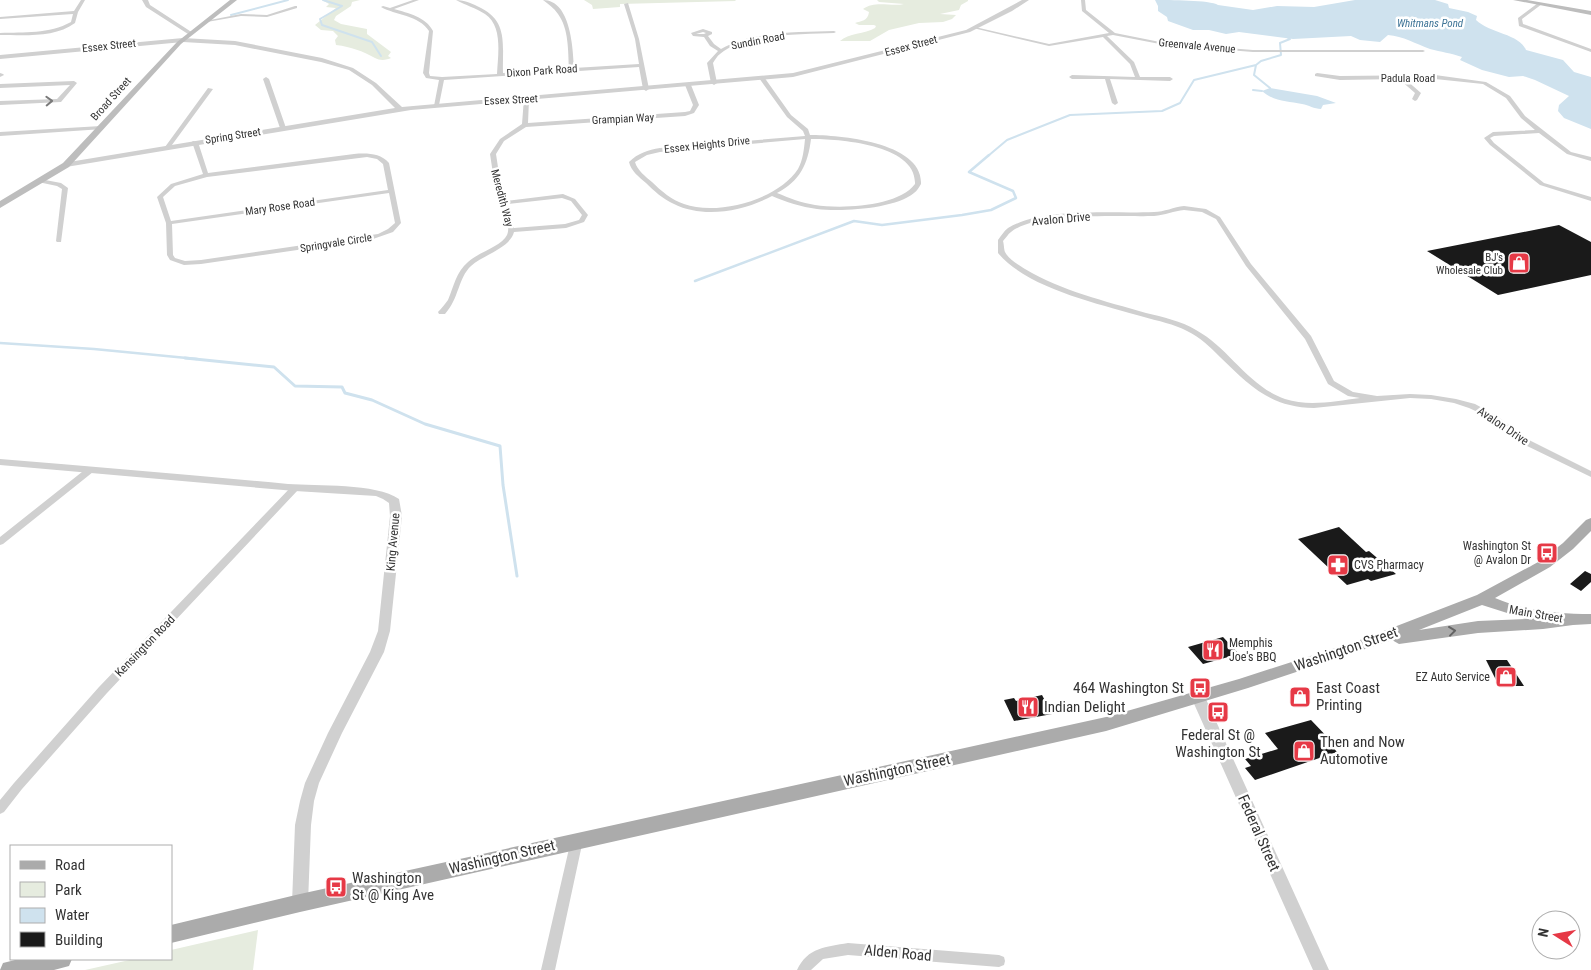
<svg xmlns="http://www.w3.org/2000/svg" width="1591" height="970" viewBox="0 0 1591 970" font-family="'Roboto Condensed',sans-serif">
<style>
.green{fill:#e6ecdf}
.water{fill:#cfe2ee}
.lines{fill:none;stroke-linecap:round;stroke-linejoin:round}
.stream-far2{stroke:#cfe2ee;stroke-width:2}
.stream-far1{stroke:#cfe2ee;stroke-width:2.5}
.stream{stroke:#cfe2ee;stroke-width:3}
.building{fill:#1a1a1a}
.minor{fill:#d0d0d0;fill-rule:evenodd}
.tertiary{fill:#d0d0d0;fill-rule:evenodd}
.secondary{fill:#bdbdbd;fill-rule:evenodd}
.primary{fill:#ababab;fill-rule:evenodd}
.oneway{stroke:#7a7a7a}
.oneway2{stroke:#636363}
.labels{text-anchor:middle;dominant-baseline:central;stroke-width:5;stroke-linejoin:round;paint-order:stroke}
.far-water-label{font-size:11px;font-style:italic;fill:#3f7597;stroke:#fff}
.far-street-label{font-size:11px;fill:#333;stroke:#fff}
.far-poi-label{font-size:11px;fill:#333;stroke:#fff;text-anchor:end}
.street-label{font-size:12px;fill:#333;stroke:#fff}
.poi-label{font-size:12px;fill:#333;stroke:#fff;text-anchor:end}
.near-street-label{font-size:15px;fill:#333;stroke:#fff}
.near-poi-label{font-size:15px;fill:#333;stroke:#fff;text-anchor:start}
</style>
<rect width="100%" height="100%" fill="#fff"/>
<path class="green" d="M322,0H360L352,2L351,6L336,16L334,20L341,24L367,29V34L391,52L388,56L391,58C387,60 380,61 375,58C362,51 352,47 336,45L335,40L338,36L333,31L321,30L315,25L336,8L326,7L329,4Z
M584,0H735L736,1L620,4V7L593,9L592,5Z
M877,0H968V1L961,5L959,10L940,14L956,15L952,19L943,22L919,23L889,30L870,41H840C848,33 865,34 875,28L876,26L874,25H859L855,23C861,21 868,21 869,12L863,9C875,0 891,7 904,4L879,2Z
M258,930L253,970H85L134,959H171V950Z"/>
<path class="water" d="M1155,0C1169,0 1210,0 1218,5L1253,10L1277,6L1314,7L1355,0H1435L1448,4L1449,8L1468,12L1477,16L1476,20C1489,33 1520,34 1526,50L1563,60L1574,72L1591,77V129L1564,118L1558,111L1559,105L1569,96L1535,80L1523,76L1509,77L1482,70L1460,60L1462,57C1451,53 1441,52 1430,49C1416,44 1403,36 1388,35L1380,42L1360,40L1351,36L1293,39L1239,32L1226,34L1209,30H1193L1168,21L1167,17L1158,11V6Z
M1270,88L1317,96L1336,103L1323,105L1321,109C1314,109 1309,105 1302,104C1288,101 1274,102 1262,91Z"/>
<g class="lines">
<path class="stream-far2" d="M323,0L342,6L320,19L322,25L372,42L381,56
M231,15L288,0
M1256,65L1254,75L1270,88
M1253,90L1262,91
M988,156L1007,140L1070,115L1162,111L1180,103L1194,80L1256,65L1261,61L1281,55L1280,43L1290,39L1287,37"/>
<path class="stream-far1" d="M695,281L854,221L882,225L962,215L991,210L1016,198L1013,191L969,172L989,155
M0,343L94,349L197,359"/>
<path class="stream" d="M185,358L274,367L295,386L342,387L345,393L372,400L425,424L500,446L503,485L517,576"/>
</g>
<path class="building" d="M1559,225L1591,242V275L1498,295L1427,251Z
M1339,527L1366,552L1369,551L1396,574L1371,581L1368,579L1347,585L1298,539Z
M1585,571L1591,574V582L1581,591L1570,584Z
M1223,637L1239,654L1203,664L1188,647Z
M1486,660H1507L1524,686H1499Z
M1042,695L1052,714L1014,721L1004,700L1014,698L1016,701Z
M1311,720L1333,743L1330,744L1337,752L1255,780L1245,768L1251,766L1245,759L1278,749L1265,733Z"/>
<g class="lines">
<path class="minor" d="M81,0H85L78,12L75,23C55,38 24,35 0,35V33C24,32 49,34 71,22L73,14L0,19V17L74,11Z
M413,0H419L394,9C408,13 426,17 433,31L429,73L430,76L442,77L497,74C498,54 503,26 485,14C476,8 465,5 456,0C465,0 473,4 481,8C509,22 502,47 503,73L569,69C568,51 569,29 558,14C554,8 548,4 543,0C571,0 573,49 574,68L639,64L635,39L624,4L628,3L639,39L649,89L646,91L643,89L639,67L444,80L439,105L434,106L439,80L426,78L423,73L429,31C419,15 395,15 381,7L383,6L390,8Z
M1081,0H1085L1086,10L1115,33L1165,43L1253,50H1423L1425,51L1423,52H1253L1165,45L1113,35L1107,36L1134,62L1140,77H1170L1173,79L1170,81L1110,79L1118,103L1115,105L1112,103L1105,79H1072L1069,77L1072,75L1135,77L1130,64L1103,37L1049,46L973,28L975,27L1049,44L1109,33L1082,11Z
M1538,3L1542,4L1522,19L1523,24L1591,49V52L1519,26L1518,18Z
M295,6H297V8L267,17L241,16L207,22L205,21L241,14L267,15Z
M703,29L712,32V34L708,36L714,44L721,49C752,31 799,32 834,31L836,32L834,33C804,34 743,34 720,54C717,56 715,60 713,63L717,83L714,85L711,83L707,63L718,51L710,46L704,37L693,36L691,33ZM703,32L706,33L704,34H696Z
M0,73L3,74L4,75L0,77Z
M1317,73L1340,76L1435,75L1486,82L1510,96L1525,116L1571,152L1591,157V161L1567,154L1539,133L1494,136L1490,138L1494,143L1544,183L1591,197V201L1540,185L1490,145L1484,138L1493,132L1535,130L1521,118L1506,98L1483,84L1435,79H1405L1421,93L1417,100L1415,101L1412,99L1415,93L1399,79L1340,80L1315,76V74Z
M762,76L764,77L791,115L808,129L810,135C839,135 923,142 921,184C919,187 917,191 914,193C895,209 841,212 817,209C801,207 786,202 772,196C744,211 704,219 674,204C663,199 654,191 646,183C639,177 631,171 629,162C638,153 648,150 660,148L805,136L803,131L787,117L759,78ZM805,139C804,149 803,160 798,169C778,200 717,216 684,204C672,200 661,191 652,182C646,177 637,170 635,162L647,155L660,152ZM811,139C838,139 917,144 915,184C898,207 841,209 815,205C802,203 789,198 777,193C800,181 808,164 811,139Z
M266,77L269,79L286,128L285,129L280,128L263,79Z
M74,81L77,83L61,102L0,105V101L57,99L70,85L0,88V84Z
M688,83L691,85L699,105L694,113L685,116L526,127L504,141L496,154L501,187L506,201L563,194L575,199L588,215L584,222L566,228L514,232C510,248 483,255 471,266C458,278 459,299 445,314H439L438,312C442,308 445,304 448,300C454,286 456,272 468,262C477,253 502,246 507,235C511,226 504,213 501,205L499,203L500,202L495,187L490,154L500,139L522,124L524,98L529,99L528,123L685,112L690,111L693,105L685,85ZM562,198L571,201L582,215L579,220L565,224L514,228L507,204Z
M208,88L213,89L169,149H165V147Z
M101,126L104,128L103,129L0,136V132Z
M193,141L198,142L208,173L354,154C367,153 380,153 389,163L401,223L393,232L373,239L201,264L184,265L170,260L167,255L166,223L157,197L171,184L203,174L192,142ZM367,157L377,159L383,164L388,190L171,221L163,197L175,186L207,177ZM389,193L395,223L388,229L378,234L201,260L185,261L175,258L173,255L172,224Z
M40,179L61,183L68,188L61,242H57L56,241L62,189L57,186L38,182L37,181Z
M1184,206L1206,209L1220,217L1251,264L1311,336L1334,381L1353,392L1377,396L1410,394L1431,395L1456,399L1475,404L1497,416L1529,440L1591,471V477L1523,444L1484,415L1469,408L1454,403L1431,399L1410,398L1314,408C1270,407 1250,386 1220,357C1210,347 1200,337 1187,331C1174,324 1158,321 1144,317C1100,304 1028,289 998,253V240C1001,236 1004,231 1008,228C1043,207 1113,214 1154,212C1164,212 1174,207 1184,206ZM1184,210L1202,212L1216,219L1246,266L1305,339L1328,384L1348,396L1360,398C1336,401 1309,407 1285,399C1248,386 1229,348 1196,330C1181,321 1163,317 1146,313C1105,301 1062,291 1025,269C1019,265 1009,260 1005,252C1004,250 1004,244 1003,241C1006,238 1008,234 1011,232C1035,212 1121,217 1154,216C1165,215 1174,211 1184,210Z
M90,467L93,468L94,470L93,472L3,544L0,545V537L87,468Z
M295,485L299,488L298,490L107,693L22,789L4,812L0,814V800L14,783L99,687L292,486Z
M577,835L581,836L583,840L555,970H541L571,840L573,836Z
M848,943L999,955L1004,957L1005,961L1004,965L999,967L848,955L823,959L811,970H797C808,947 826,947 848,943Z"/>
<path class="tertiary" d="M142,0H148L150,5L193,33L188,34L146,7Z
M1022,0H1029L1012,11L970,32L793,77L411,110L66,167H63V163L395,108L372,85L349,70L321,62L235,45L183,42L0,59V55L183,38L235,41L322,58L353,68L376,83L402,107L793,73L966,30Z
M0,459C96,467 192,475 288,484C317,486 376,483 399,499L402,516L390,631L384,652L342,733L319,783L314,801L311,825L308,903L306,908L300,910L294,908L292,903L295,825L300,801L305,783L328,733L370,652L378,631L390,516L389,503L383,499L376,496L295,491L0,465Z
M1198,692L1203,693L1205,697L1329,970H1313L1191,697L1193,693Z"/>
<path class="secondary" d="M230,0H237L181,44L69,167L0,208V201L63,163L177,42Z
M1513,0H1527L1591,11V15Z"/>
<path class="primary" d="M1591,518V531L1573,549L1550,567L1495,598C1525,611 1558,614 1591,614V624L1573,625L1543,629L1478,633L1399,644L1392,640L1248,688L1106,731L300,912L171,943V925L300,894L1106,717L1239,679L1363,639L1477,595L1540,561L1563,543L1586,520ZM1482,605L1526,619L1478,621L1419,630Z
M19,959H72L69,966L54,970H0L3,963Z"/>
</g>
<defs><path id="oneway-chevron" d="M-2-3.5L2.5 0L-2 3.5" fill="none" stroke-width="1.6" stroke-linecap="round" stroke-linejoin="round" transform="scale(1.25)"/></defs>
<use class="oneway" href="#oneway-chevron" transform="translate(49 101) rotate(-2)"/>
<use class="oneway2" href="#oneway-chevron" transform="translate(1452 631) rotate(-7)"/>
<defs>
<g id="shop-square" transform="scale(1.125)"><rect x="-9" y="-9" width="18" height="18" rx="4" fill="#e63946" stroke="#fff"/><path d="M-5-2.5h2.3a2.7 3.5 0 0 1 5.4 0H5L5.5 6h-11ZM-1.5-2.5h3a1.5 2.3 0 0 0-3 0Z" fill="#fff"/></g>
<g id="bus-square" transform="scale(1.125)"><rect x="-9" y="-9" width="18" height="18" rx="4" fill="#e63946" stroke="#fff"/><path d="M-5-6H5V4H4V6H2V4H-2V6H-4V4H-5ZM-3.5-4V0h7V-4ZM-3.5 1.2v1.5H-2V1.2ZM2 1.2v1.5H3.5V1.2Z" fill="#fff"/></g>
<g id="pharmacy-square" transform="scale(1.125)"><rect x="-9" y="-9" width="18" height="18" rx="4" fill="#e63946" stroke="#fff"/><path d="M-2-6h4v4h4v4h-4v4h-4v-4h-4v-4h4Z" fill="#fff"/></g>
<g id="restaurant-square" transform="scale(1.125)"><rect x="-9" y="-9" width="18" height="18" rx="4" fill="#e63946" stroke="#fff"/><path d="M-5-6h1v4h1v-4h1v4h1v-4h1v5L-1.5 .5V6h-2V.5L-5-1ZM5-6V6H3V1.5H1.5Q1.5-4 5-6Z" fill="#fff"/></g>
</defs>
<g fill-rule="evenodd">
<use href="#shop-square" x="1519" y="263"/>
<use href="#bus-square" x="1547" y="553"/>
<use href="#pharmacy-square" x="1338" y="565"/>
<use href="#restaurant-square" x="1213" y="650"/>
<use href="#shop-square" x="1506" y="677"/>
<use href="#bus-square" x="1200" y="688"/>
<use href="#shop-square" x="1300" y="697"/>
<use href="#restaurant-square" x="1028" y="707"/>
<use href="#bus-square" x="1218" y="712"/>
<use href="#shop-square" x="1304" y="751"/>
<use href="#bus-square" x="336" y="887"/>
</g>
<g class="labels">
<g class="far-water-label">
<text x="1430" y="23">Whitmans Pond</text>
</g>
<g class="far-street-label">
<text transform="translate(758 41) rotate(-11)">Sundin Road</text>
<text transform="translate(109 46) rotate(-6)">Essex Street</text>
<text transform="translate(911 46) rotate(-15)">Essex Street</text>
<text transform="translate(1197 46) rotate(5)">Greenvale Avenue</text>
<text transform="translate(542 71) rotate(-4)">Dixon Park Road</text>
<text x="1408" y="78">Padula Road</text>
<text transform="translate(111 99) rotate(-48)">Broad Street</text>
<text transform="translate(511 100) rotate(-3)">Essex Street</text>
<text transform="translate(623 119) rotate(-3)">Grampian Way</text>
<text transform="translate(233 136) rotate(-9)">Spring Street</text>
<text transform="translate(707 145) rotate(-6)">Essex Heights Drive</text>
<text transform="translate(502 198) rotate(75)">Meredith Way</text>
<text transform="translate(280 207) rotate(-8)">Mary Rose Road</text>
<text transform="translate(336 243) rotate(-9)">Springvale Circle</text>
</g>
<g class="far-poi-label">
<text x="1503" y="257">BJ's<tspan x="1503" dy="13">Wholesale Club</tspan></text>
</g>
<g class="street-label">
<text transform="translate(1061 219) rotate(-5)">Avalon Drive</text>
<text transform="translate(1503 426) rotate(34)">Avalon Drive</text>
<text transform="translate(393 542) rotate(-85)">King Avenue</text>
<text transform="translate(1536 614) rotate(10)">Main Street</text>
<text transform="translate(145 646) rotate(-46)">Kensington Road</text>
</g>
<g class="poi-label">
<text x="1531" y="546">Washington St<tspan x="1531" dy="14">@ Avalon Dr</tspan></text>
<text x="1354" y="565" text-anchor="start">CVS Pharmacy</text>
<text x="1229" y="643" text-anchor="start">Memphis<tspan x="1229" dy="14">Joe's BBQ</tspan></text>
<text x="1490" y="677">EZ Auto Service</text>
</g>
<g class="near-street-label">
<text transform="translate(1346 649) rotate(-19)">Washington Street</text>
<text transform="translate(897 770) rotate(-12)">Washington Street</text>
<text transform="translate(1259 833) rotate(66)">Federal Street</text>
<text transform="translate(502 857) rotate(-13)">Washington Street</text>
<text transform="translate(898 953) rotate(5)">Alden Road</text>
</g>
<g class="near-poi-label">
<text x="1184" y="688" text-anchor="end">464 Washington St</text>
<text x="1316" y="688">East Coast<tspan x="1316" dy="17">Printing</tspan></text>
<text x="1044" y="707">Indian Delight</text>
<text x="1218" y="735" text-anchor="middle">Federal St @<tspan x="1218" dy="17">Washington St</tspan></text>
<text x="1320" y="742">Then and Now<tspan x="1320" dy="17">Automotive</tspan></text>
<text x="352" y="878">Washington<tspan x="352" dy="17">St @ King Ave</tspan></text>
</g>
</g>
<rect x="10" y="845" width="162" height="115" fill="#ffffff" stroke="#adadad"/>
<rect x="20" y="861" width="25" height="8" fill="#ababab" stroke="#adadad"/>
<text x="55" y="870" font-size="15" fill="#333333">Road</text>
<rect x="20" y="882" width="25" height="15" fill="#e6ecdf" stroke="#adadad"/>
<text x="55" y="895" font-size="15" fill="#333333">Park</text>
<rect x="20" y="908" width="25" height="15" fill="#cfe2ee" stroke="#adadad"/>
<text x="55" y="920" font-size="15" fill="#333333">Water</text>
<rect x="20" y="932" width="25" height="15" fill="#1a1a1a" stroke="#adadad"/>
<text x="55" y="945" font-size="15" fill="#333333">Building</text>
<g transform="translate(1556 935) rotate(281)"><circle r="24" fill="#ffffff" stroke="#adadad"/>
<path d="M0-4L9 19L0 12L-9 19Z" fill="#e63946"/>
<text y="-8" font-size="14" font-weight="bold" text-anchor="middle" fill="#333333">N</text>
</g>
</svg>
